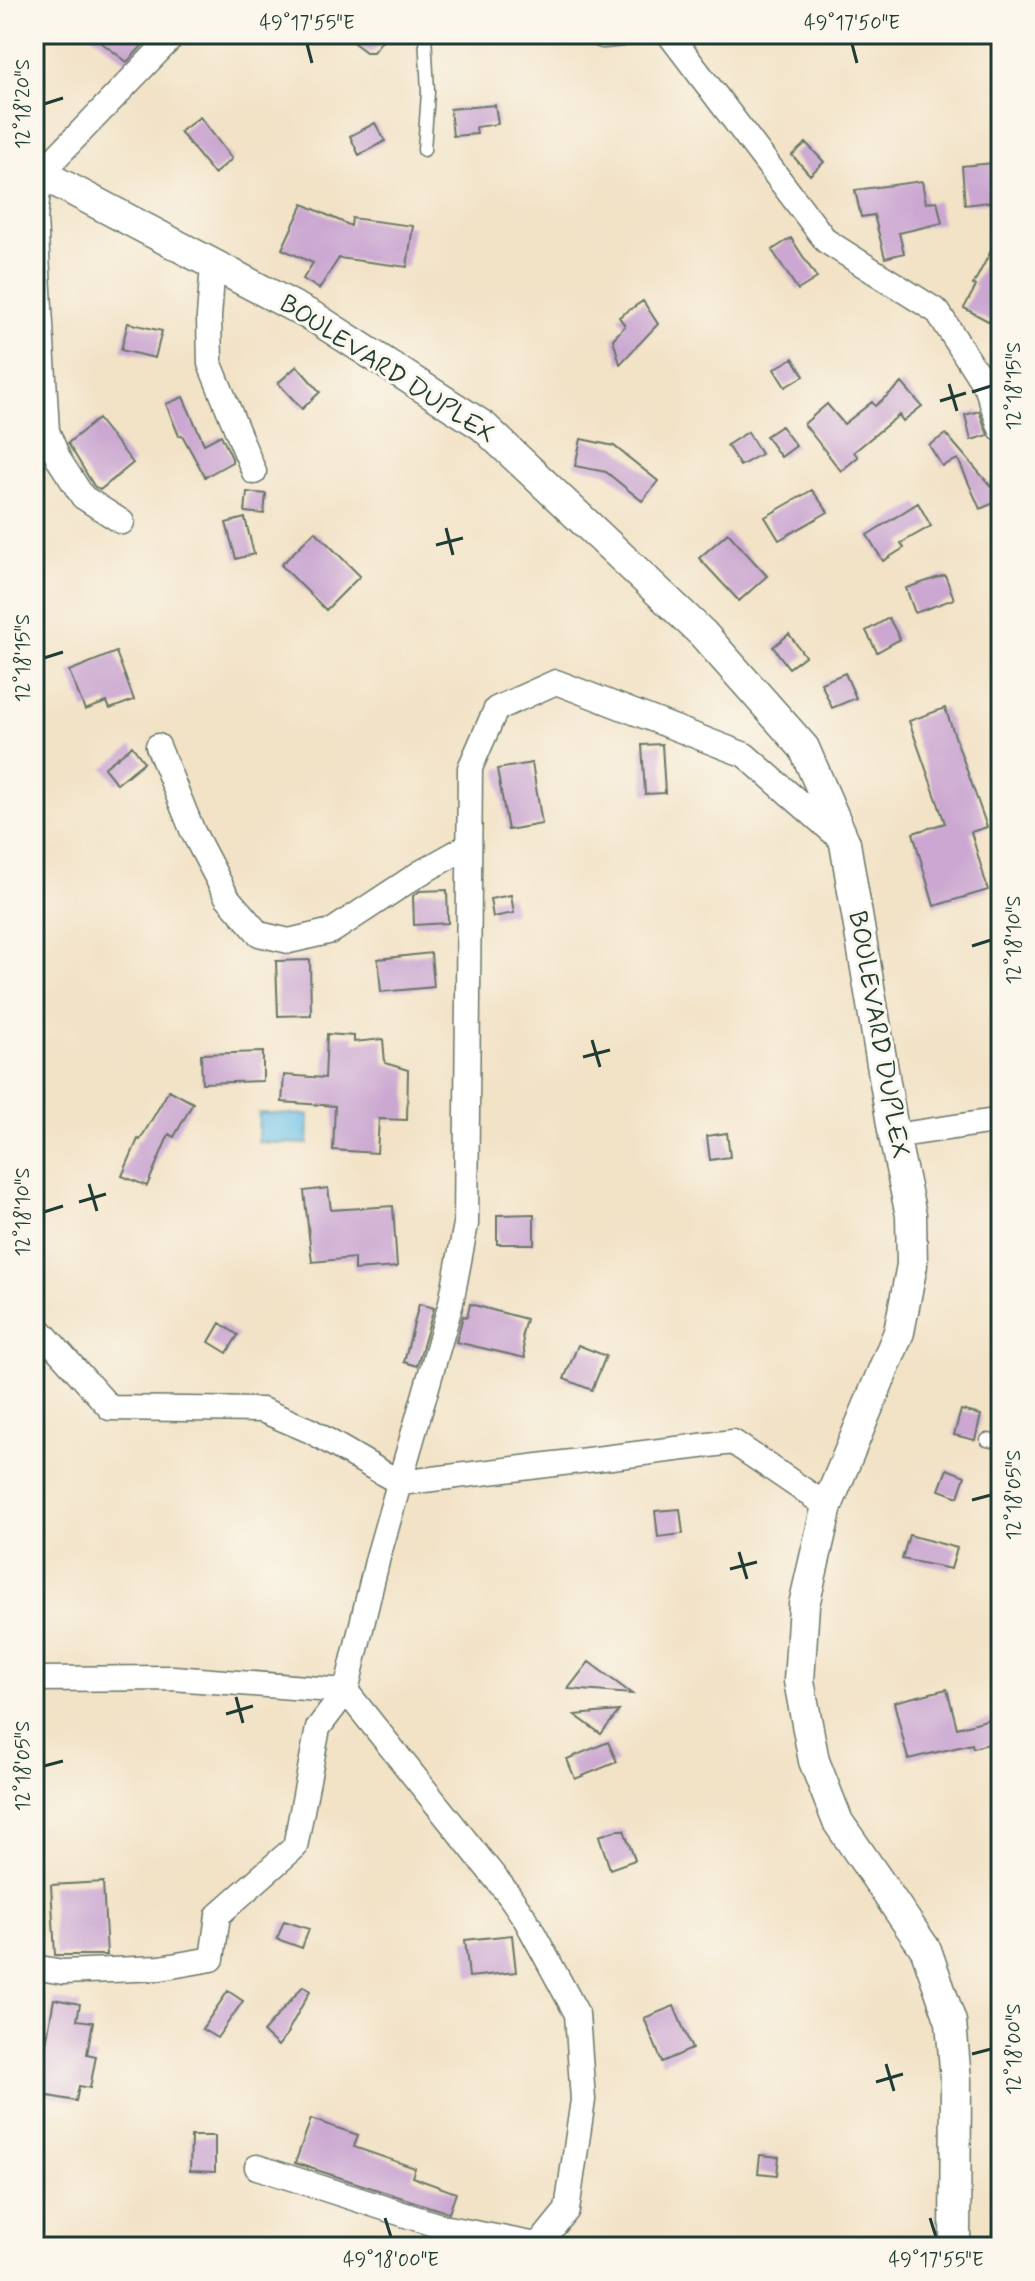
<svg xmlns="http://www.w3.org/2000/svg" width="1035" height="2281" viewBox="0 0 1035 2281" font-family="Mynerve,sans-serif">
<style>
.water{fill:#6cc0e8;stroke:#467e8e;stroke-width:2}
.building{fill:#cba7d1}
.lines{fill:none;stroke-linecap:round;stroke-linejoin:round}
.service-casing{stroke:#697767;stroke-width:15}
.minor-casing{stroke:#697767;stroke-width:27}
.tertiary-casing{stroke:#697767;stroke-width:33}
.service{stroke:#fff;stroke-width:12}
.minor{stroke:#fff;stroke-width:24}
.tertiary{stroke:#fff;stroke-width:30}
.ticks{fill:none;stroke:#1f3d34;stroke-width:3}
.labels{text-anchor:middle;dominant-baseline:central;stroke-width:6;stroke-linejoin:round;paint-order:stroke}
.street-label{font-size:26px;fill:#1f3d34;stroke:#fbf7ec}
.neatline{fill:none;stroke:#1f3d34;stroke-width:3}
.ticks-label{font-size:20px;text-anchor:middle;fill:#1f3d34}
</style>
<rect width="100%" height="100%" fill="#fbf7ec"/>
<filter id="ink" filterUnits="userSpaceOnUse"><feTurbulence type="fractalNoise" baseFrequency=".0125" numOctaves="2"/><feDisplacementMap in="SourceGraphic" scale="16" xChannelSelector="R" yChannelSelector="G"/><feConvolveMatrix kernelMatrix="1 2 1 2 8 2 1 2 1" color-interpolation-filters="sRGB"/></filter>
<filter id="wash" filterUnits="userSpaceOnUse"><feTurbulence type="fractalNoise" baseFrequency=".006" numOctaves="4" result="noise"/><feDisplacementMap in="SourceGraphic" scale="32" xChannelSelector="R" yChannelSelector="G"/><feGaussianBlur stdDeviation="1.8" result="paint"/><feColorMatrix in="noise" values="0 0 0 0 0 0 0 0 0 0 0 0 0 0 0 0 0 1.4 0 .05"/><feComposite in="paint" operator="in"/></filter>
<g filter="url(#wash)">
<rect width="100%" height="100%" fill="#f2e2c6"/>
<path class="water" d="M259,1113L309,1115L308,1144L258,1142Z"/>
<g id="blocks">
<path class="building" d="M90,34H133L145,43L127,62Z
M342,34H387L373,52H366Z
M495,105L498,124L476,127L477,134L453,136L450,109Z
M200,117L232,159L214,174L180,132Z
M375,123L385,141L359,155L350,136Z
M806,143L824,162L810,175L792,155Z
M994,163L998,201L965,205L962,166Z
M922,181L926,203L937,201L942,223L899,233L904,253L885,258L874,215L861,217L855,190Z
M303,204L351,226L352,218L413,226L407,267L339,258L319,289L303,279L313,263L282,249Z
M1001,232V328L964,308L976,286L973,285Z
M791,238L817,278L798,290L772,250Z
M643,301L658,324L620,364L613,339L625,326L619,317Z
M128,323L162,331L155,358L121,350Z
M793,358L804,376L785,387L774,369Z
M297,366L320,392L302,409L278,383Z
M902,383L922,406L903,421L899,415L854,452L858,457L841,471L804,424L827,404L844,424L872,402L875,406Z
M183,397L204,444L221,435L232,458V462L205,477L182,435L179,436L166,404Z
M979,411L988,435L971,440L965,415Z
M98,419L133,463L100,490L94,486L68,443Z
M781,426L796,446L781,457L766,436Z
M748,432L761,454L740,466L727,445Z
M946,434L1001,498V500L980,509L958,459L942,466L929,445Z
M581,439L614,446L658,481L642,501L606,472L575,466Z
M812,490L828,512L779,540L765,517Z
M247,492L266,494L264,514L245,512Z
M918,503L931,526L901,543L904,548L883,561L867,535Z
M245,518L254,554L236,559L226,523Z
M315,531L360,576L326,610L281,565Z
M728,533L767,576L739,601L699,558Z
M945,575L954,599L915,613L906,588Z
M889,618L900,639L877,652L866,631Z
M789,634L805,656L789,668L773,647Z
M116,652L134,700L110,709L107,702L85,710L69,671Z
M845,673L856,698L832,708L821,683Z
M945,708L987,827L971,832L988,890L934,906L913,833L945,823L909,721Z
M662,744L665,793L645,794L642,745Z
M132,746L144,762L117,784L104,768Z
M532,763L542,824L508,830L497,769Z
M447,890L448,923L414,925L413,896L420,891Z
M511,895L514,913L493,917L490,899Z
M431,953L434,987L381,992L378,959Z
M310,960L311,1015L278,1016L276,961Z
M327,1034L354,1036V1042L383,1039L385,1063L408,1070L407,1120L379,1119L377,1153L333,1150L335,1106L282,1102L284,1075L325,1078Z
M263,1052V1081L202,1083L201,1054Z
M169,1090L193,1103L174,1137L169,1134L147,1186L122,1176L138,1139L140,1140Z
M727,1133L730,1157L710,1160L707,1136Z
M328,1188L331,1210L393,1206L397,1267L354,1270V1258L312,1262L304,1191Z
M534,1214V1244H497V1215Z
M419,1304L434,1308L417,1366L404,1362Z
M470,1304L526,1319L522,1334L525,1358L456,1342L463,1316L467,1317Z
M220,1323L238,1335L227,1353L209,1342Z
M578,1345L606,1356L592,1390L564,1379Z
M961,1410L981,1415L975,1440L954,1435Z
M947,1469L965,1476L958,1497L939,1490Z
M680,1509L683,1534L658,1537L655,1511Z
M909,1535L957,1548L951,1569L902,1559Z
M589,1662L632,1694L568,1689Z
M947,1689L957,1728L990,1719L996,1742L973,1748L972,1744L908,1759L894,1702Z
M619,1711L601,1734L575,1715Z
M608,1742L617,1762L575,1779L567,1759Z
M617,1830H624L635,1860L610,1869L599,1836Z
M103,1882L107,1955H55L51,1885Z
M284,1921L309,1929L302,1948L277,1939Z
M512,1935L516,1972L469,1977L465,1940Z
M303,1986L310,1991L288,2031L289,2032L278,2046L263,2032Z
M228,1991L243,2001L217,2038L202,2029Z
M54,1999L80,2004L77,2020L93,2022L87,2054L96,2056L90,2088L79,2086L76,2101L37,2094Z
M674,2006L692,2049L662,2062L644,2018Z
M311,2119L358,2135L354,2147L415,2168L412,2177L456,2193L449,2213L295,2163Z
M191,2136H215V2172L190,2171Z
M760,2155L779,2157L777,2175L758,2173Z"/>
</g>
</g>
<g filter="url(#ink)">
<use href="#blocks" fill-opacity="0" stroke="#697767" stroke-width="2"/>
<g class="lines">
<g class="service-casing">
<path id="service" d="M424,150L428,92L425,34
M987,1440L1001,1442"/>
</g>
<g class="minor-casing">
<path id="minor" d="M598,34L603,36L622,34
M669,34L826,241L938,312L987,389L1001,429
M213,264L209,317L210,364L254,472
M122,522L83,497L59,460L47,431L35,219L40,174L175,34
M158,746L193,832L227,897L259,934L289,941L332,931L420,873L468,846
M894,1136L1001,1120
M34,1328L41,1331L110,1408L262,1410L311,1431L400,1483L733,1442L827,1506
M34,1679L173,1678L346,1691
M34,1967L63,1972L160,1968L212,1959L218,1915L295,1847L318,1728L346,1691
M257,2167L443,2227L537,2245
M537,2247L567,2210L583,2100L577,2014L526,1920L509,1895L346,1691L378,1557L451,1303L466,1224L470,768L496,709L556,682L745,755L843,841"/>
</g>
<g class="tertiary-casing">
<path id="tertiary" d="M34,170L317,319L483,426L703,634L804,748L845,843L894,1136L911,1215L912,1265L899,1332L827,1506L804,1605L799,1681L814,1761L838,1822L926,1950L951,2022L956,2080L955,2247"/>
</g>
<use href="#service" class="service"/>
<use href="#minor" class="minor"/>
<use href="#tertiary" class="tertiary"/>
</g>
</g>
<path class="ticks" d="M307,44L312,63M852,44L857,63M44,104L63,98M949,384L957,411M972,392L991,386M940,401L966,393M446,528L453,555M436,545L463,538M44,658L63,652M972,946L991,940M592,1040L600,1067M583,1057L610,1050M89,1184L97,1211M79,1202L106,1194M44,1212L63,1206M972,1500L991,1495M739,1552L747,1579M730,1569L757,1562M236,1697L243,1723M226,1714L253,1706M44,1766L63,1761M972,2054L991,2049M886,2064L894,2091M876,2082L903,2074M385,2218L391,2237M930,2218L936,2237"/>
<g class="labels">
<g class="street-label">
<text transform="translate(387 370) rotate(33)">BOULEVARD DUPLEX</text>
<text transform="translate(878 1035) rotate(80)">BOULEVARD DUPLEX</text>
</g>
</g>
<rect width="1035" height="2281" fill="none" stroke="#fbf7ec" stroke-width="88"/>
<rect x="44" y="44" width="947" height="2193" class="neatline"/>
<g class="ticks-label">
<text x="307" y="29">49°17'55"E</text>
<text x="852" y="29">49°17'50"E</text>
<text transform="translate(22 104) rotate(-90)" y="7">12°18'20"S</text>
<text transform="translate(1013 386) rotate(-90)" y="7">12°18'15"S</text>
<text transform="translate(22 658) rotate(-90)" y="7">12°18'15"S</text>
<text transform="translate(1013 940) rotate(-90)" y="7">12°18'10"S</text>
<text transform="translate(22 1212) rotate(-90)" y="7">12°18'10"S</text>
<text transform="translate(1013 1495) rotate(-90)" y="7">12°18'05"S</text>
<text transform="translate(22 1766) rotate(-90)" y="7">12°18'05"S</text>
<text transform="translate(1013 2049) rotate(-90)" y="7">12°18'00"S</text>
<text x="391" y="2266">49°18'00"E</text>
<text x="936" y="2266">49°17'55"E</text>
</g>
</svg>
